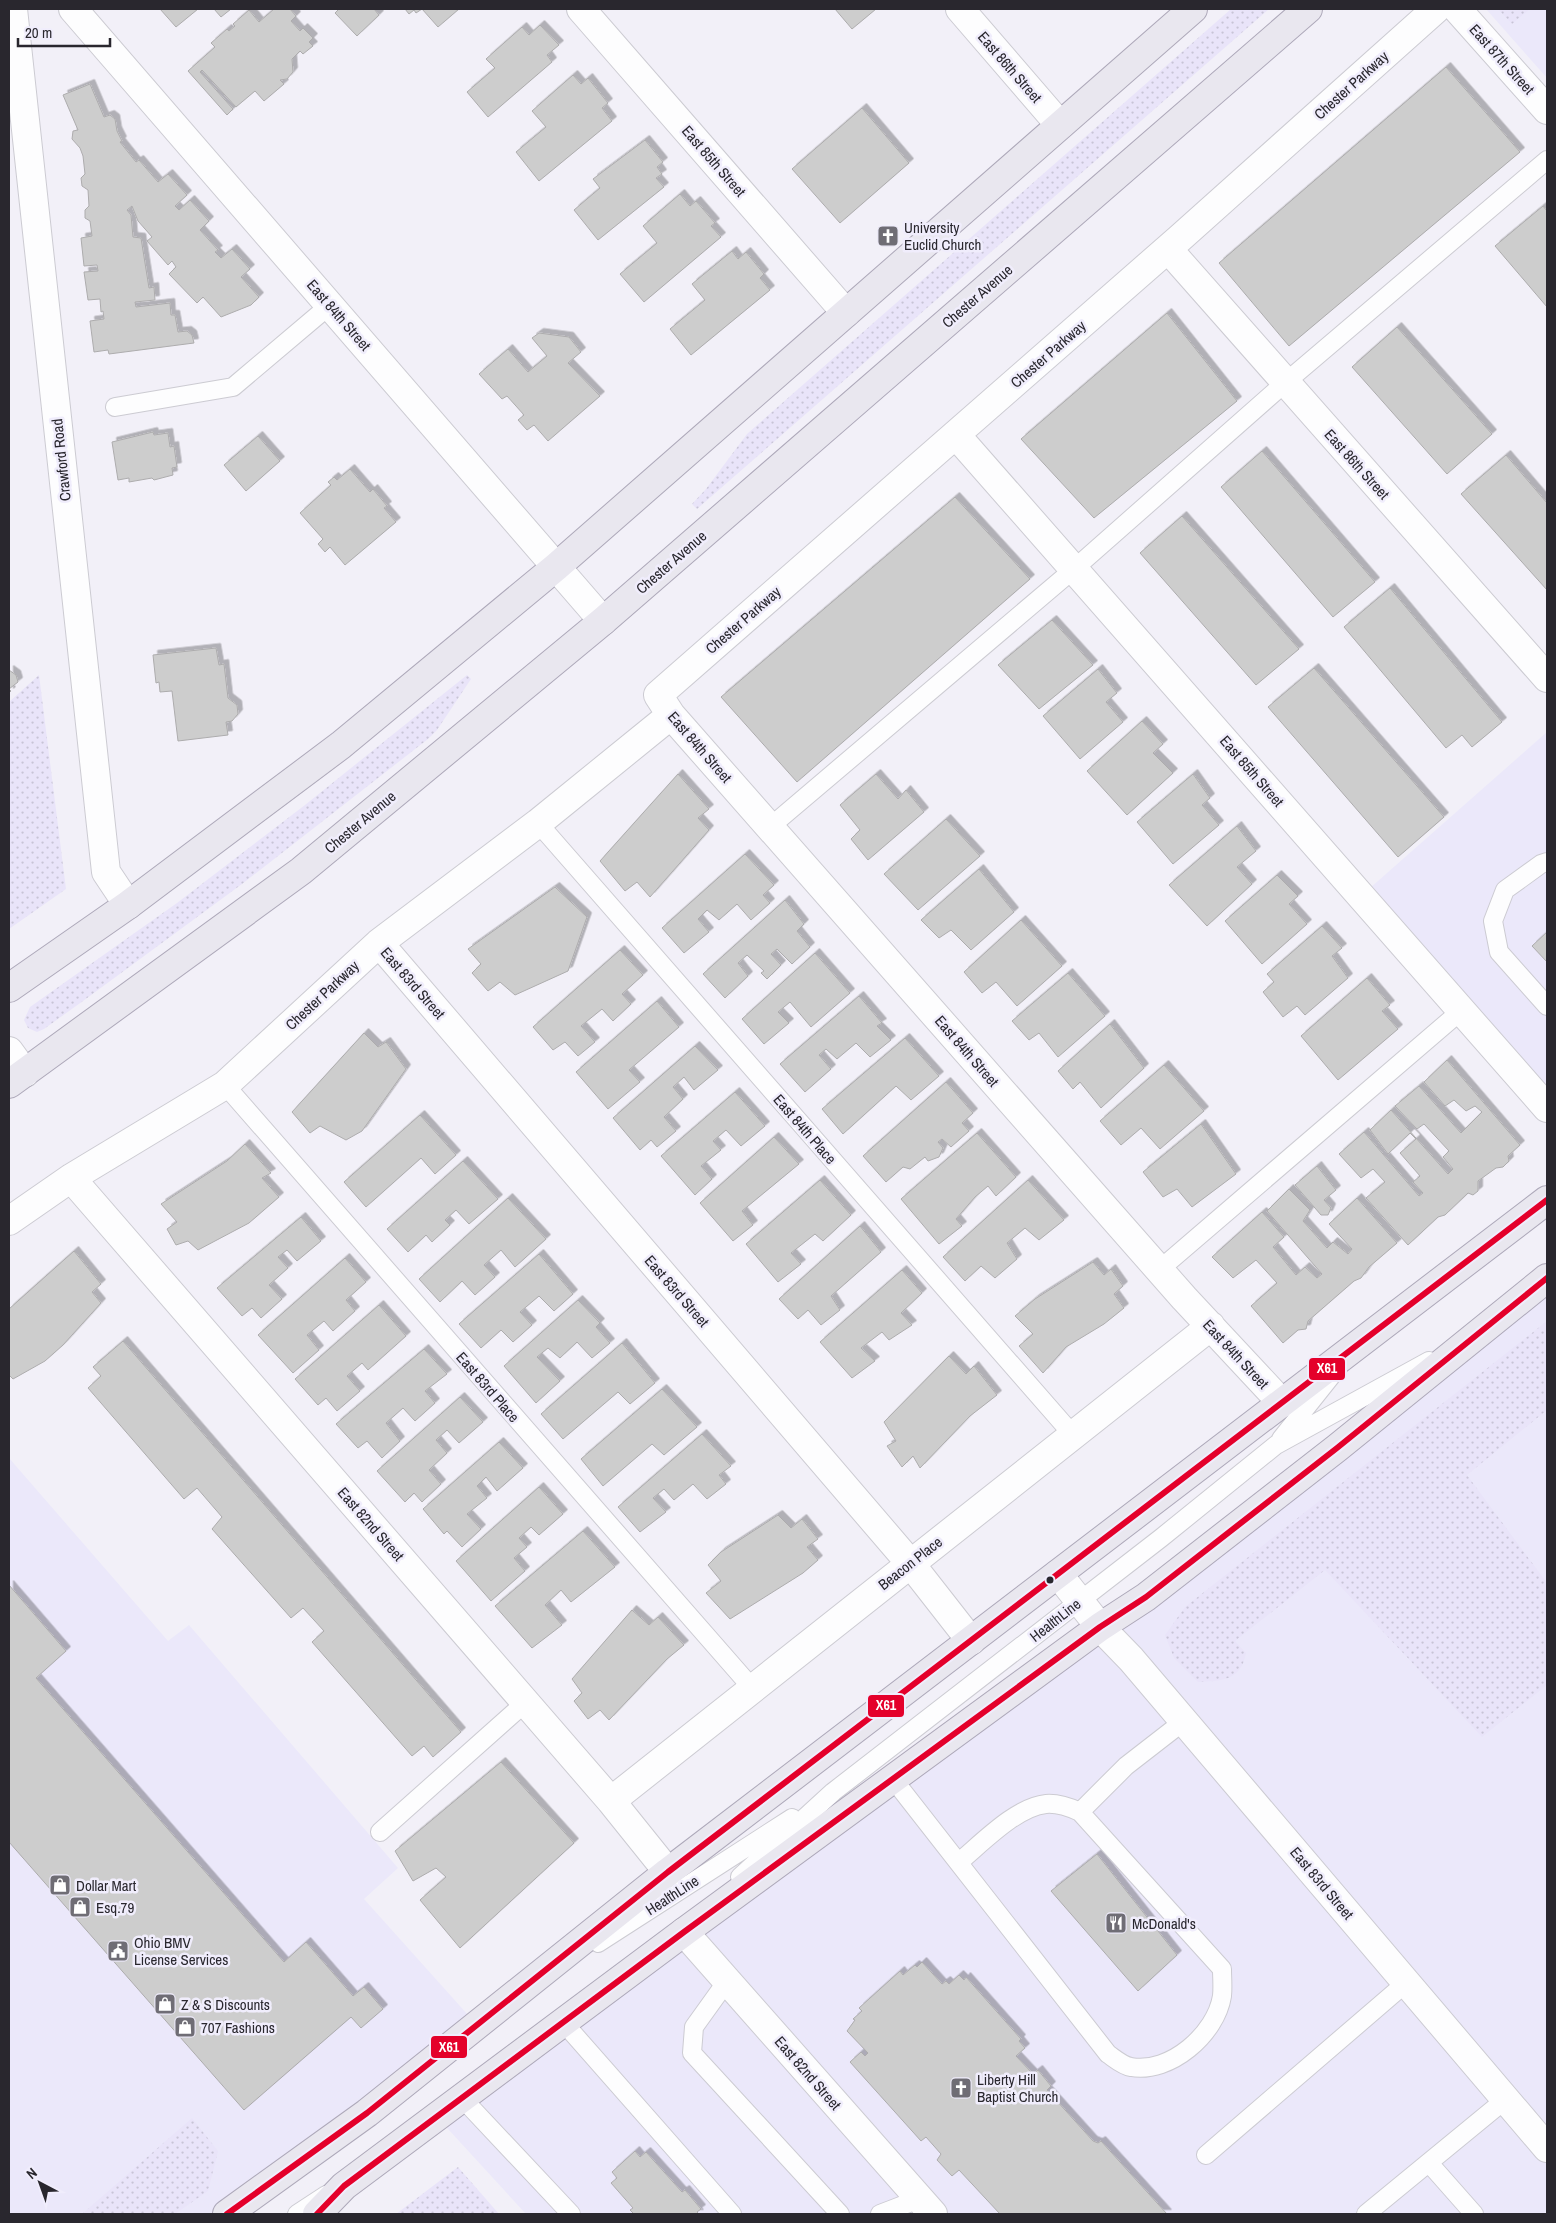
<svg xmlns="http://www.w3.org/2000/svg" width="1556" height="2223" viewBox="0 0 1556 2223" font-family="'Archivo Narrow',sans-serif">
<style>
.built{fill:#ebe8fa}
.grass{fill:url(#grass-dots)}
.building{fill:#cdcdcd;stroke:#adacad;filter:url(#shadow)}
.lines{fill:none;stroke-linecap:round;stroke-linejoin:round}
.service-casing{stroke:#cccbd2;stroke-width:20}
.minor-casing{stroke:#cccbd2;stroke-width:30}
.tertiary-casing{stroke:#cccbd2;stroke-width:30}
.primary-casing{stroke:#ada8b9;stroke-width:30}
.service{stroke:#fdfdfe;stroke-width:18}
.minor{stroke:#fdfdfe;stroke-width:28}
.tertiary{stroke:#fdfdfe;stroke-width:28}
.primary{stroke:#e9e7ef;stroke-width:28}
.bus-1-casing{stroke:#f0edfc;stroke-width:10}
.bus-1{stroke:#e4002b;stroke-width:6}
.bus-dot{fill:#29272e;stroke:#f0edfc;stroke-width:2}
.labels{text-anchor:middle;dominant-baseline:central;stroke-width:5;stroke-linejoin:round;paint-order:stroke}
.street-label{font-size:15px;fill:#29272e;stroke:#f0edfc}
.poi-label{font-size:15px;fill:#29272e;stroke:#f0edfc;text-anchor:start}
.line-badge{stroke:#f0edfc;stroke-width:2}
.badge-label{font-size:14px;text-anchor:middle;font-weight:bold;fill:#fff}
</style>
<defs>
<pattern id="grass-dots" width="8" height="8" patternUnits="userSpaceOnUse" patternTransform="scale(1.25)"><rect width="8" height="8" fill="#e9e4f9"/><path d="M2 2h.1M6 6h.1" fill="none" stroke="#c8c4d6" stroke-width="1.8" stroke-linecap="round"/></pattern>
<filter id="shadow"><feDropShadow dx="4.5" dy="-4.5" stdDeviation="0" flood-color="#0004"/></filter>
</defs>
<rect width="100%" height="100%" fill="#f2f0f8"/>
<path class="built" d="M1486,9H1547V78Z
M1547,732V1108L1361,896Z
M1547,1278V2214H526L437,2117Z
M9,1458L168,1641L189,1625L398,1868L364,1899L477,2025L227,2214H9Z"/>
<path class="grass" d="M1231,9H1269L697,509L692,504L706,489L747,434Z
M1498,9H1530L1512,24Z
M39,675L66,889L9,929V702Z
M467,675L471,679L437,730L428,739L242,884L83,1001L44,1029L37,1032L28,1028L24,1020L30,1007L177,903L305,805Z
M1547,1321V1410L1467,1475L1547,1583V1685L1482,1737L1325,1570L1235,1641L1246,1653C1241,1681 1221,1681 1198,1682L1174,1658L1165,1635L1185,1607Z
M192,2118L218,2151L208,2191L175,2214H82Z
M458,2167L499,2214H396Z"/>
<path class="building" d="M160,9H198L176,27Z
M214,9H231L221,17Z
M274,9H290L296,16L291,21L300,31L303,28L313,38L309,42L313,46L303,54L300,51L292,59L293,72L287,79L280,80L284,84L264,101L255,91L236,107L202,70L200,72L233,109L227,115L188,71L215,47L211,43L227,29L229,31L235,26L233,24L249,10L259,22Z
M339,9H374L379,15L357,36L335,13Z
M405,9H459L438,27L422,9L416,13L414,10L409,14Z
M835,9H876L852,29Z
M540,25L559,45L547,55L552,62L488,117L467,92L495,68L486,59L522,27L529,35Z
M1446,67L1520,152L1289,346L1219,263Z
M573,75L581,84L588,78L608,103L602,108L612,121L539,181L516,152L546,127L532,111Z
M90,84L104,117L110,115L115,119L117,131L122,141L120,142L136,162L139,160L158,182L168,174L187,195L175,206L179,210L190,200L209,221L200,230L218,250L215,252L221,258L232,249L250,269L241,277L259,297L251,305L221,317L203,297L197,303L169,274L176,267L172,261L168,265L147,241L152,237L138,221L132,206L127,210L131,215L133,237L141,238L149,288L154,287L155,300L135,302L136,307L170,303L171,315H175L178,332L187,331L192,335L194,343L109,354L108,350L94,352L90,321L104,319L103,311L101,312L100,299L88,300L84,272L98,271L97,265L84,266L81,238L92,236L90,221L85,218V210L89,206L88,190L82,186L81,178L85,174L83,156L80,148L72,139L73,131L78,130L63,95Z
M862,108L909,163L840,223L792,169Z
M645,140L663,162L657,167L662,174L656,178L664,187L598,240L574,210L600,188L593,179Z
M680,194L690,206L696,201L715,223L711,226L721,237L644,302L620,274L657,243L643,226Z
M1543,206L1547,211V307L1495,246Z
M732,251L738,259L746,252L764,274L760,278L770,290L691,355L670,329L705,300L692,284Z
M1167,313L1237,401L1094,518L1021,439Z
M1397,327L1492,434L1447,474L1352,367Z
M539,333L569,337L581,352L568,363L600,396L548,441L534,425L527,430L518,420L524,415L507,396L502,399L479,374L508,349L528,372L547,356L532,338Z
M153,432L154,435L168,433L170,447L174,446L177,467L172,468L173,475L154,480L152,478L129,482V478L118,480L112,442Z
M258,436L280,461L246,491L224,465Z
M1262,451L1375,582L1333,617L1221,487Z
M1506,455L1547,503V590L1461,494Z
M350,469L370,492L373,489L387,506L384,508L396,522L345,565L330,547L325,552L318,544L323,539L300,513L331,485L328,482L334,477L337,480Z
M955,497L1030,579L797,782L721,697Z
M1182,516L1299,649L1256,685L1140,553Z
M1390,588L1502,722L1472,747L1462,735L1446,748L1344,627Z
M1052,620L1093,665L1039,709L998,665Z
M216,648L219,665L224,664L228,698L237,705L238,714L232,721L226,722L228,735L178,741L172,691L160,692L159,682L156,683L153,655Z
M1314,668L1444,817L1398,857L1268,707Z
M1098,669L1117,693L1106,702L1123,722L1080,759L1043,716Z
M9,670L16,675L18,682L9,689L11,691L9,693Z
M1142,721L1163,744L1153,753L1173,773L1127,815L1087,771Z
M678,774L709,809L698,818L709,830L650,897L637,882L625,891L600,861Z
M876,774L898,799L906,790L924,812L868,860L851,839L860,830L840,805Z
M1193,774L1210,798L1202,805L1219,825L1173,864L1137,822Z
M946,819L980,856L918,910L884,874Z
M1237,826L1256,851L1237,867L1252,884L1207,926L1169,885Z
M745,854L774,885L763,895L770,903L751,920L737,904L719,920L707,910L698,919L709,932L684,953L662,928Z
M979,869L1014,912L971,950L951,930L939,938L921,920Z
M1277,875L1298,896L1289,904L1307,924L1262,964L1225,921Z
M555,887L587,917L568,971L515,995L500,982L488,991L472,973L481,964L468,949Z
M785,900L804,924L797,931L810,947L792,964L777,949L771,954L781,965L767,979L761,973L764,971L747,955L738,963L748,976L725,998L703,974Z
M1021,920L1062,966L1017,1006L996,982L982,993L964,972Z
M1322,926L1342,948L1332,956L1348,978L1305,1015L1297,1006L1283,1017L1263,992L1274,982L1267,974Z
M1547,932V962L1532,946Z
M620,950L643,975L622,994L631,1004L613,1021L602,1009L581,1026L595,1042L578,1056L565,1042L553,1050L533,1027Z
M815,953L850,993L811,1027L790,1002L778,1012L789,1023L764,1044L742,1019Z
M1068,973L1105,1016L1058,1057L1039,1033L1029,1040L1012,1021Z
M1367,978L1390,1005L1382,1011L1398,1029L1338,1080L1301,1036Z
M859,996L882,1023L877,1026L891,1040L870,1057L856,1043L837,1059L826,1049L819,1055L831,1069L805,1092L780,1064Z
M657,1001L679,1027L629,1070L640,1082L608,1109L576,1072Z
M1110,1024L1144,1068L1101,1108L1080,1082L1073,1089L1058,1071Z
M364,1033L378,1047L386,1042L406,1069L362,1131L346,1140L320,1126L310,1133L292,1112Z
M905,1038L939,1076L911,1100L896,1086L843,1134L822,1109Z
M695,1046L718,1070L694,1090L684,1077L673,1087L683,1099L664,1117L676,1131L657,1147L651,1140L640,1150L613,1118Z
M1447,1060L1520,1145L1508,1156L1509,1161L1503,1167L1496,1168L1478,1181V1191L1473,1195L1468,1193L1445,1215L1438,1217L1408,1245L1366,1198L1385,1182L1373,1169L1361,1178L1339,1154L1364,1132L1419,1196L1423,1193L1413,1182L1420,1176L1400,1153L1416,1139L1410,1133L1388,1154L1370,1130L1391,1110L1448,1174L1453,1169L1443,1157L1449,1151L1424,1124L1417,1129L1395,1106L1419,1086L1461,1133L1482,1112L1475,1106L1466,1111L1454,1100L1445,1106L1424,1082Z
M1164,1065L1204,1111L1160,1149L1141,1128L1121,1145L1100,1121Z
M946,1082L973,1113L962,1123L969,1131L951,1147L942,1139L938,1142L943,1148L939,1157L928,1161L925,1157L910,1169L903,1167L886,1182L863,1156Z
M735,1092L765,1126L741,1146L726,1130L713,1141L721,1150L701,1166L712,1179L695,1195L661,1156Z
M420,1115L456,1155L435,1174L421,1158L366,1207L344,1182Z
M1201,1124L1236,1174L1192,1207L1177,1189L1163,1197L1143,1172Z
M977,1133L1016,1177L996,1196L988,1186L975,1197L956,1219L962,1226L939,1244L901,1199Z
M774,1137L799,1164L742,1211L753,1225L733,1241L700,1203Z
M245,1144L271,1173L262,1178L279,1197L249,1223L198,1250L188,1241L176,1245L167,1229L177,1222L161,1204L227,1161Z
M463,1161L498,1199L469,1224L456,1210L445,1220L450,1225L432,1242L426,1235L408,1252L387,1229Z
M1317,1166L1336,1190L1324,1200L1331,1208L1328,1215H1321L1295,1185Z
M820,1180L851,1215L823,1241L815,1234L791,1253L801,1264L778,1282L746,1244Z
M1028,1180L1064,1220L1039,1240L1025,1228L1007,1243L1017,1259L995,1278L981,1266L965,1281L943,1257Z
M1289,1189L1310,1210L1303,1221L1327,1248L1333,1242L1348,1254L1352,1249L1329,1224L1357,1198L1397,1243L1369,1267L1361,1278L1354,1281L1308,1321L1306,1329L1298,1330L1283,1343L1251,1306L1277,1283L1256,1260L1233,1278L1212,1257L1262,1212L1284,1237L1273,1247L1296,1275L1305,1267L1317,1278L1322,1274L1267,1211Z
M508,1198L546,1239L515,1267L501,1250L484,1265L495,1277L475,1295L462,1281L440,1302L419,1279Z
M301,1217L321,1241L297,1261L287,1250L278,1257L288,1268L269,1285L282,1299L261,1318L252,1308L242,1316L217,1288Z
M860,1226L881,1252L831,1296L840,1310L821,1325L808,1310L798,1319L779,1299Z
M74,1251L101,1284L92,1292L101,1303L63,1345L45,1361L13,1379L9,1375V1309Z
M539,1254L573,1294L554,1311L539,1296L520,1312L532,1325L513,1342L501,1330L481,1348L459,1324Z
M345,1258L366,1282L346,1300L355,1311L333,1331L324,1321L307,1335L319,1350L293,1373L258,1335Z
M1093,1262L1104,1275L1111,1269L1123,1286L1114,1294L1124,1308L1104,1324L1066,1347L1043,1373L1019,1346L1033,1334L1015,1316L1035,1299Z
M902,1270L922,1293L901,1313L912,1325L889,1340L882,1332L861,1348L875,1361L852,1378L820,1342Z
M578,1300L600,1323L596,1327L610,1343L592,1358L577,1342L560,1358L548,1348L537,1357L560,1381L536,1403L504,1366Z
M379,1305L406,1336L368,1370L362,1363L347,1376L360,1391L337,1411L326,1398L318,1405L295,1379Z
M123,1341L461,1732L433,1757L424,1746L412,1756L312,1642L324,1631L303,1608L291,1618L212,1529L222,1517L197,1488L184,1499L88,1388L101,1376L93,1367Z
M622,1343L655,1383L630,1404L618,1392L563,1439L541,1414Z
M424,1349L447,1374L425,1391L435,1403L415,1421L403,1408L386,1423L400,1441L382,1458L367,1441L358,1448L336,1424Z
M949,1356L966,1374L974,1366L997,1395L970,1416L920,1468L913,1456L902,1467L887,1446L896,1441L884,1422Z
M662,1389L697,1427L664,1455L652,1444L603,1486L581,1459Z
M460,1397L483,1422L459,1443L447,1430L436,1440L447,1453L429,1470L441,1484L422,1502L414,1493L405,1502L377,1471Z
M702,1434L731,1466L719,1475L726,1484L707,1499L693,1484L674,1500L664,1489L653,1498L666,1512L640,1532L618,1507Z
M499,1442L523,1468L497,1491L486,1477L477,1486L487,1498L467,1514L481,1529L462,1547L447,1531L444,1534L423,1509Z
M539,1487L563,1514L539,1535L531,1527L519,1538L527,1547L514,1558L525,1571L491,1601L456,1561Z
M778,1515L791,1528L802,1519L818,1539L807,1547L818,1560L803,1573L730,1619L706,1593L721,1581L708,1565L721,1552Z
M583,1531L615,1567L571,1602L561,1590L545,1605L562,1625L532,1648L495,1606Z
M9,1585L66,1651L36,1678L284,1962L306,1942L353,1996L364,1987L383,2009L361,2028L351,2017L244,2110L9,1842Z
M632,1610L649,1625L658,1617L684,1645L667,1659L609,1720L600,1710L588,1719L574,1701L582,1693L572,1679Z
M501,1762L574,1843L460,1948L420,1900L446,1877L436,1868L413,1881L395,1851Z
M1097,1854L1177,1955L1138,1991L1051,1891Z
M922,1962L942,1984L946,1981L949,1984L959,1975L964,1980L966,1977L1021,2039L1019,2041L1025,2048L1016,2056L1033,2074L1038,2070L1051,2086L1047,2090L1093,2141L1098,2143L1101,2141L1167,2214H1000L959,2170L952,2176L937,2160L941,2154L926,2137L921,2141L850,2062L861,2052L865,2056L868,2053L847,2031L855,2020L853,2019L862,2011L859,2008L900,1971L903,1975L915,1965L917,1967Z
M635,2151L640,2157L646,2152L682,2192L685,2190L701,2209L697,2212L699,2214H634L630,2210L633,2208L611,2183L617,2178L612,2172Z"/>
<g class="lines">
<g class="service-casing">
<path id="service" d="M115,407L233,387L330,305
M538,823L1073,1435
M770,827L1074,569L1286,382L1547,160
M1547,862L1541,864L1505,890L1493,921L1499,952L1547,1006
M225,1085L753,1689
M1159,1270L1462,1010
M1281,1439L1332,1375
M893,1779L1108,2054C1114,2058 1123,2066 1131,2067C1170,2074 1216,2034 1222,1996C1223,1987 1222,1978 1222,1969L1080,1812C1069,1807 1058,1803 1046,1804C1016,1807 982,1843 959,1862
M1080,1812L1126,1766L1184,1721
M380,1832L526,1702
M740,1877L833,1792L1161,1538L1276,1445L1429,1361
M598,1943L792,1818
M727,1981L694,2027L692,2053L840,2214
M563,2022L732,2214
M462,2098L571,2214
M1206,2155L1407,1982
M1429,2163L1474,2214
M297,2214L326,2195
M880,2214L919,2199
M1366,2214L1506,2099"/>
</g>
<g class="minor-casing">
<path id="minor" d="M13,9L106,872L128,905
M73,9L603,621
M581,9L846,313
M960,9L1060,125
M1457,9L1547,110
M1168,249L1547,678
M956,435L1547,1108
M379,943L910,1563L971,1641
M9,1051L25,1073
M71,1178L611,1801L668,1872
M9,1221L71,1178L225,1085L379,943L538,823L671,715
M1282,1403L1184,1298L671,715L658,695L1180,238L1436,9
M611,1801L1211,1326
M684,1932L933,2214"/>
</g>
<g class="tertiary-casing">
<path id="tertiary" d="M1058,1574L1100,1627L1131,1659L1547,2148"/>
</g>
<g class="primary-casing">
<path id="primary" d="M9,988L128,905L341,745L556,567L1193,9
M9,1084L301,871L603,621L1308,9
M227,2214L367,2113L668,1872L1547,1200
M317,2214L344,2186L684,1932L1100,1627L1146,1597L1337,1448L1547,1278"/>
</g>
<use href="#service" class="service"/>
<use href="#minor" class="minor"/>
<use href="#tertiary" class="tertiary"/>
<use href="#primary" class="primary"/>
<g class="bus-1-casing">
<path id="bus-1" d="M227,2214L367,2113L668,1872L1547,1200
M317,2214L344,2186L684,1932L1100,1627L1146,1597L1337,1448L1547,1278"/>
</g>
<use href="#bus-1" class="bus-1"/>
</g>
<defs>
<g id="church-square" transform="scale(1.125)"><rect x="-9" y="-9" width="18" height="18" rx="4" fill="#6f6d75" stroke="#f0edfc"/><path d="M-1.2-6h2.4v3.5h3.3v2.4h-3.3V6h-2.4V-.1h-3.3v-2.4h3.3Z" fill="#fff"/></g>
<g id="shop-square" transform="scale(1.125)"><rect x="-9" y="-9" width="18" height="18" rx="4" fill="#6f6d75" stroke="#f0edfc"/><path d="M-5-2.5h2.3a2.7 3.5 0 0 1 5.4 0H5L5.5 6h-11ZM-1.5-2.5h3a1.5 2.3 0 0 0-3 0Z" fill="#fff"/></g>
<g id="restaurant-square" transform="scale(1.125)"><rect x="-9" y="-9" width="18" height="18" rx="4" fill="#6f6d75" stroke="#f0edfc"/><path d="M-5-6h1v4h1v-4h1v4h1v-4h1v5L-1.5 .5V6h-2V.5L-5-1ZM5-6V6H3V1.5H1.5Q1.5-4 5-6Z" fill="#fff"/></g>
<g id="civic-square" transform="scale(1.125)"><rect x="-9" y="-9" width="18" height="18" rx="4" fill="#6f6d75" stroke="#f0edfc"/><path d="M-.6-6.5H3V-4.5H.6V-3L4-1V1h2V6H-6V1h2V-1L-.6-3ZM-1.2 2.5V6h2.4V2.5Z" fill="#fff"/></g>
</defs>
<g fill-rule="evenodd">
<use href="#church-square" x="888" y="236"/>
<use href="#shop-square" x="60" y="1885"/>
<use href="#shop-square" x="80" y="1907"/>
<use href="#restaurant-square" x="1116" y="1923"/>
<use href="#civic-square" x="118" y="1951"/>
<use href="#shop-square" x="165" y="2004"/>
<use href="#shop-square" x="185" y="2027"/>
<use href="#church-square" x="961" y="2088"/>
</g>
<circle class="bus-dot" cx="1050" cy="1580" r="4.5"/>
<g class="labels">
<g class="street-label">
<text transform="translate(1502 59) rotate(48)">East 87th Street</text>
<text transform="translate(1010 67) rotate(49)">East 86th Street</text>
<text transform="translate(1351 85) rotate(-42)">Chester Parkway</text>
<text transform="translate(714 161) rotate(49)">East 85th Street</text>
<text transform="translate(977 296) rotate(-41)">Chester Avenue</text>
<text transform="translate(339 315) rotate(49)">East 84th Street</text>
<text transform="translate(1048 354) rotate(-41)">Chester Parkway</text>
<text transform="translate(61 460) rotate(-96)">Crawford Road</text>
<text transform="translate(1357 464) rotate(48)">East 86th Street</text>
<text transform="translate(671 562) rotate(-41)">Chester Avenue</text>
<text transform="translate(743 620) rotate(-41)">Chester Parkway</text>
<text transform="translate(700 747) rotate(49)">East 84th Street</text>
<text transform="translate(1252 771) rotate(49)">East 85th Street</text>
<text transform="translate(360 822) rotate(-40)">Chester Avenue</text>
<text transform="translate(413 983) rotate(49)">East 83rd Street</text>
<text transform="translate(322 995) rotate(-43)">Chester Parkway</text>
<text transform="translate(967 1051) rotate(49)">East 84th Street</text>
<text transform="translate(805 1129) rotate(49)">East 84th Place</text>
<text transform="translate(677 1291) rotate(49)">East 83rd Street</text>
<text transform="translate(1236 1354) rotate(47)">East 84th Street</text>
<text transform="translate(488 1387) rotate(49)">East 83rd Place</text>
<text transform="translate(371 1524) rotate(49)">East 82nd Street</text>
<text transform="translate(910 1563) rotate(-38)">Beacon Place</text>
<text transform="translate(1055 1620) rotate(-38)">HealthLine</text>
<text transform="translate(1322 1883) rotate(50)">East 83rd Street</text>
<text transform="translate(672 1895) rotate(-33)">HealthLine</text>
<text transform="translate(808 2073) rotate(49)">East 82nd Street</text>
</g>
<g class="poi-label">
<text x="904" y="227">University<tspan x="904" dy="17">Euclid Church</tspan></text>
<text x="76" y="1885">Dollar Mart</text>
<text x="96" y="1907">Esq.79</text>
<text x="1132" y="1923">McDonald's</text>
<text x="134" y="1942">Ohio BMV<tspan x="134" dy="17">License Services</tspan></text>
<text x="181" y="2004">Z &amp; S Discounts</text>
<text x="201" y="2027">707 Fashions</text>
<text x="977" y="2079">Liberty Hill<tspan x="977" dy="17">Baptist Church</tspan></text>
</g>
</g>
<g class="line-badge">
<rect x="1308" y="1357" width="38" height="24" rx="5" fill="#e4002b"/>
<rect x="867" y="1694" width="38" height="24" rx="5" fill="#e4002b"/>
<rect x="430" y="2035" width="38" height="24" rx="5" fill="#e4002b"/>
</g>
<g class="badge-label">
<text x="1327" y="1373">X61</text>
<text x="886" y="1710">X61</text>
<text x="449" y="2052">X61</text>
</g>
<rect width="1556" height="2223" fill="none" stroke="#29272e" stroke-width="20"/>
<g transform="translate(40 2183) rotate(319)" stroke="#f0edfc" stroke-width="4" paint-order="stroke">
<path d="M0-4L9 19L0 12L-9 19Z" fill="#29272e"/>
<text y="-8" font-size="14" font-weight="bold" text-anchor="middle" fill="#29272e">N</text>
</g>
<path d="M18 38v8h92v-8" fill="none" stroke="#29272e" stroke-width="2.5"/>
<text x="25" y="38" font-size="15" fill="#29272e" stroke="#f0edfc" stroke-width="4" paint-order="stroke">20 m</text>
</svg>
